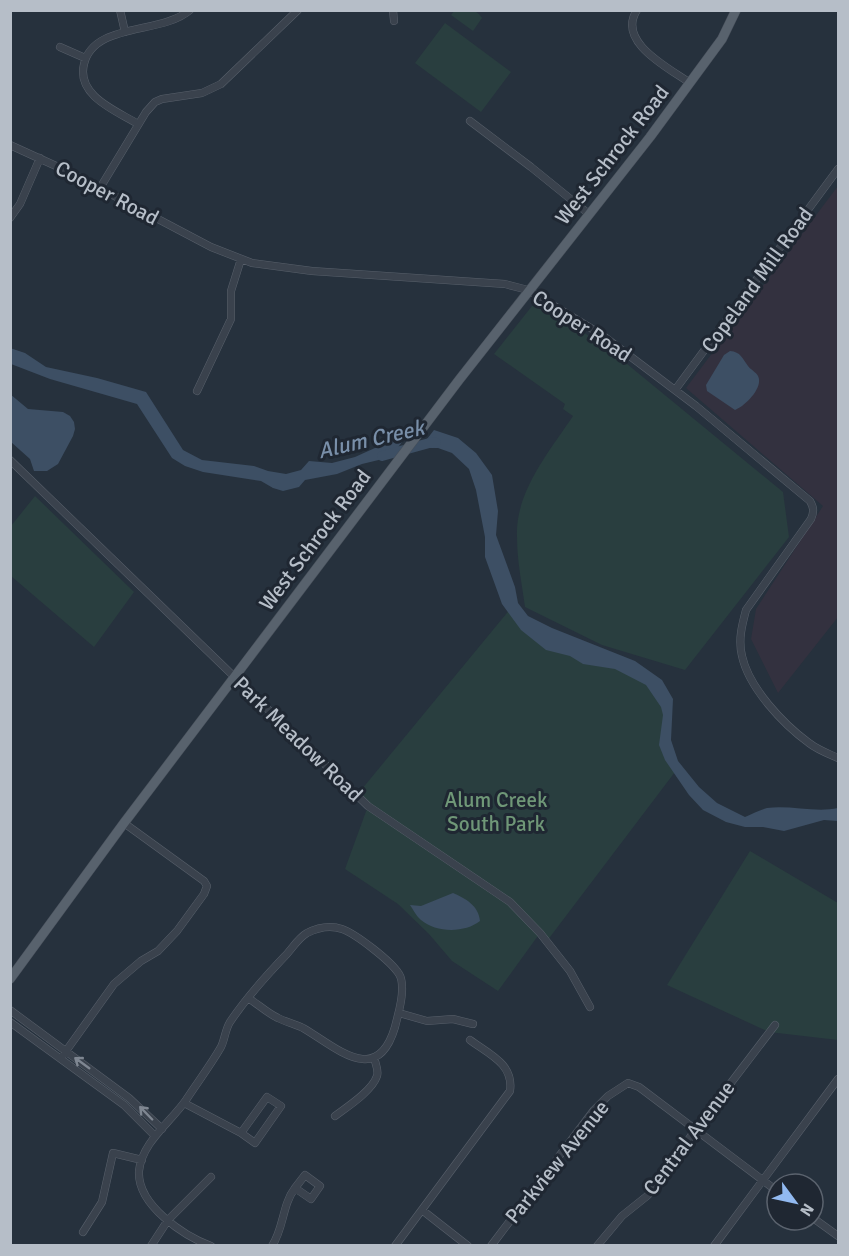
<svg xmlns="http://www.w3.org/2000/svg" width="849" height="1256" viewBox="0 0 849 1256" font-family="Signika,sans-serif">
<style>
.medical{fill:#33313f}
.green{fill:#293e3f}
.water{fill:#3d4f64}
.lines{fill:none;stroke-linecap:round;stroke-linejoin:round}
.river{stroke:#3d4f64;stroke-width:10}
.minor-casing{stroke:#58606b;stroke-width:8}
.major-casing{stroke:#464e59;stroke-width:10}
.minor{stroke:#3a424d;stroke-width:7}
.major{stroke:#58626d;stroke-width:9}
.oneway{stroke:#7e8691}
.labels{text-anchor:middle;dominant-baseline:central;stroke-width:6;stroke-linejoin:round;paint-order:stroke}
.street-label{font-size:21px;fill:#b6bec8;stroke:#1f2732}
.park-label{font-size:21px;fill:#6f9777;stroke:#1f2732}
.water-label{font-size:22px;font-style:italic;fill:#798fa9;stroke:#1f2732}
</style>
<rect width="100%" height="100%" fill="#26313d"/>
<path class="medical" d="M838,186V617L778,693L751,639L756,609L823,506L686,388Z"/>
<path class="green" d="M454,11C465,10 477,8 482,18L473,31L451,15Z
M445,23L511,72L481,112L415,63Z
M536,301L610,350L783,492L789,537L685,670L602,645L525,607C522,584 517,561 517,537C515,492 549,452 573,416L563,409L565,404L494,354Z
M35,496L134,592L94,647L11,576V526Z
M511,608L651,681L669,707L667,743L678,768L547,941L540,933L498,991L452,961L429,934L398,904L345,869L368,806L357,795Z
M750,851L838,903V1040L769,1032L667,985Z"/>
<path class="water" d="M10,348L25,353L46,367L97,378L146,392L183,450L202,460L254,466L268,471L286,474L301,470L309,461L332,463L355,457L397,438L403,432L410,431L391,457L362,464L337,474L305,480L299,487L283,491L273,488L261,481L203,472L185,466L172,458L137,404L50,379L11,364Z
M730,351C741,352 742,358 748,366C751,370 756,372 758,376C764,388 744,407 735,410L707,391L706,385L724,355Z
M10,394L28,409L63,412L70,416L74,422L75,429L73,436L58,464L47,471H34L30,459L11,442Z
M434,430L458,438L476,453L492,475L498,511L496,535L515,587L518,603L528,616L552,628L635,661L662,680L673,699L671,740L678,761L699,787L717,803L745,817C752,814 760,810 767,808C791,805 816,813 838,808V821L824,820L784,831L763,827H745L726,822L703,810L689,795L665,760L659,745L663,715L661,707L646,685L615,669L583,664L570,656L546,650L521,630L502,604L485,557V537L476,490L469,469L452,453L438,448H420Z
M453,893C465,898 479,906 480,921C465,933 436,933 421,920C416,916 413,909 410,905L421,906Z"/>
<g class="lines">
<path class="river" d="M382,456L433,442L436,443"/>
<g class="minor-casing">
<path id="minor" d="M120,10L125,32
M393,10L394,21
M637,10C616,42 669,68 690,83
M60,47L85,58
M470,121L531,167L589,214
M138,124C117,111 76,96 84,64C94,22 161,35 190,10
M10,145L67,171L211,247L252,263L312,271L505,284L528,290L602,335L696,406L810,501C814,508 814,512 811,519L746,610C742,625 738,640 742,656C749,688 783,724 809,743C818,750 829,754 838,758
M100,188L146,112L155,102L162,99L202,93L221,84L298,10
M10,218L20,204L40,158
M675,390L838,169
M197,391L231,319V291L241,259
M10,460L368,806L510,902L540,933L570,971L590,1007
M10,1010L129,1098L162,1129
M399,1013L427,1021L453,1019L473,1024
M10,1022L124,1105L155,1136
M61,1058L114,984L141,961L158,951L177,931L204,894L207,886L204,881L124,823
M267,1097L281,1106L255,1143L241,1133Z
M184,1103L241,1133
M335,1116C347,1107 372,1091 377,1076C379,1070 375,1063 374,1057
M305,1175L320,1186L311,1199L295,1188Z
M422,1210L468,1246
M813,1218L838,1236
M83,1232L102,1202L113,1153L142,1160
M151,1246L168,1220L211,1177
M211,1246C184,1236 137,1205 139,1171C142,1142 170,1123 186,1100C197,1083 210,1066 221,1047C225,1039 225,1030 230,1022C246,998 265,977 285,956C292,949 298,938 307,933C317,928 330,925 342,929C356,934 391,961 399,974C401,977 402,983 402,987C403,1000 398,1014 395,1027C377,1088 336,1047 303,1028C295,1024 286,1022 278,1018C267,1013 258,1004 248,998
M272,1246C284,1228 282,1205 295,1188
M395,1246L510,1091C514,1064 489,1054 470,1040
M491,1246L594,1110L608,1096L628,1083L639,1087L777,1191
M597,1246L622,1216L647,1196L656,1187L695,1130L775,1025
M714,1246L838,1079"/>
</g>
<g class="major-casing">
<path id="major" d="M10,979L124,823L459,380L650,137L722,39L736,10"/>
</g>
<use href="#minor" class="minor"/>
<use href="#major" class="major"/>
</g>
<defs><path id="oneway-shaft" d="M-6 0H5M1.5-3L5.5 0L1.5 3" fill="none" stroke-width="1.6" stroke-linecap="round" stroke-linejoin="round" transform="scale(1.5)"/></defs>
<g class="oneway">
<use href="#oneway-shaft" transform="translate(82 1063) rotate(-144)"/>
<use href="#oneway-shaft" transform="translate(146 1113) rotate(-134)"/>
</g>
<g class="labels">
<g class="street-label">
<text transform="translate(612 155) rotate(-52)">West Schrock Road</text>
<text transform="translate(107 193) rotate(28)">Cooper Road</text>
<text transform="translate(757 280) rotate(-54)">Copeland Mill Road</text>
<text transform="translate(582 326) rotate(33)">Cooper Road</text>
<text transform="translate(315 540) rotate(-53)">West Schrock Road</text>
<text transform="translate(298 739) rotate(44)">Park Meadow Road</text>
<text transform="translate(689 1138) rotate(-53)">Central Avenue</text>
<text transform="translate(557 1162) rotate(-51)">Parkview Avenue</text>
</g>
<g class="park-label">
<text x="496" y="800">Alum Creek<tspan x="496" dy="24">South Park</tspan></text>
</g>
<g class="water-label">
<text transform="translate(371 439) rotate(-13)">Alum Creek</text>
</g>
</g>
<rect width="849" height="1256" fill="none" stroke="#b6bec8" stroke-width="24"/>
<g transform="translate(795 1202) rotate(123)"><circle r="28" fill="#1f2732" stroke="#5b636e" stroke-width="1.5"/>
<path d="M0-4.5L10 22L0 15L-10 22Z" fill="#92baf1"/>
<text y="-9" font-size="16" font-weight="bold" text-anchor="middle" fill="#b6bec8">N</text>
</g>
</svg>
